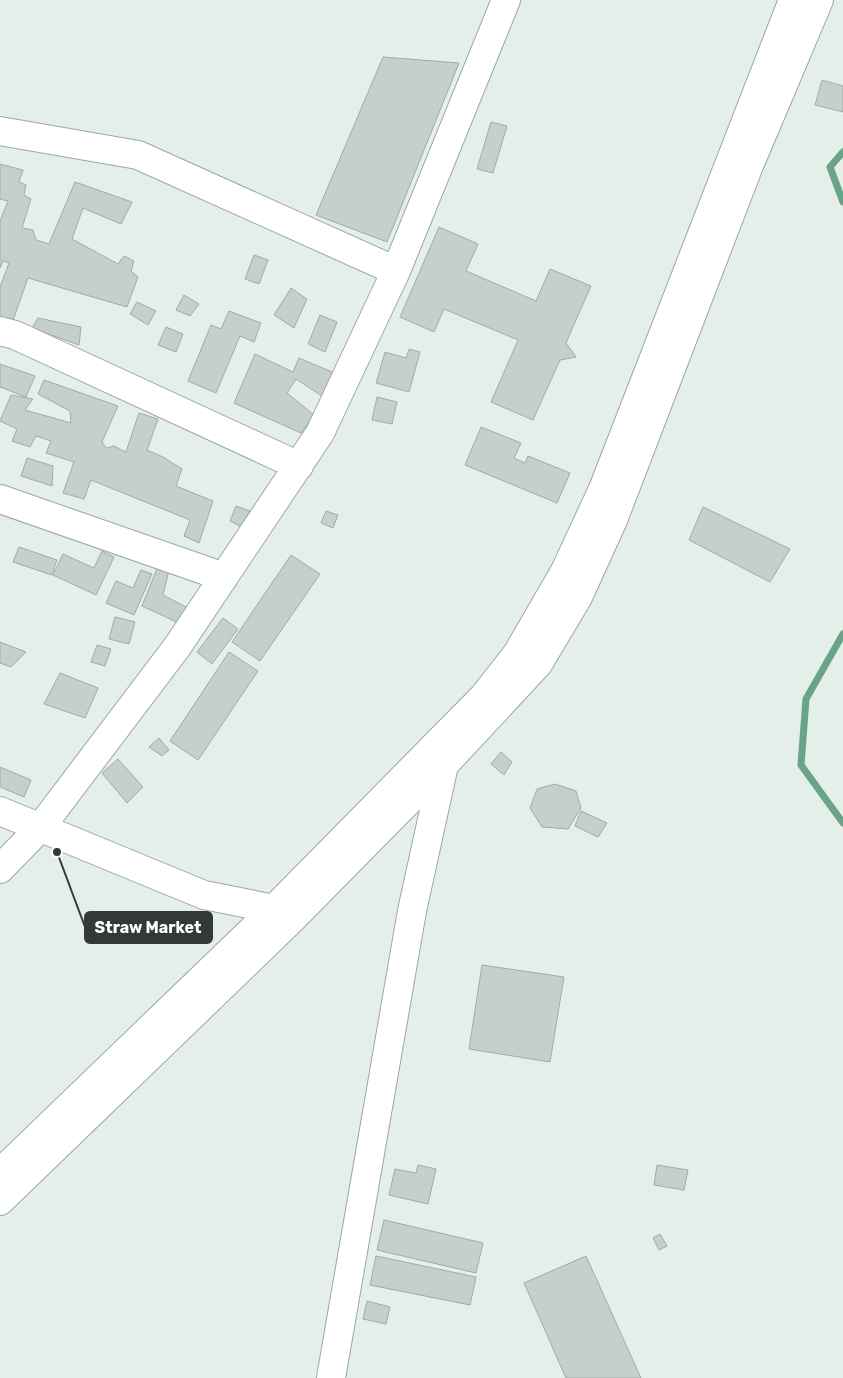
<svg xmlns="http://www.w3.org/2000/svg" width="843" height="1378" viewBox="0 0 843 1378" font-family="Rubik,sans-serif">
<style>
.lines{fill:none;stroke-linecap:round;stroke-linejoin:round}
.stream{stroke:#69a38a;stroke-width:7}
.building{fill:#c6d0cb;stroke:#a1aba6}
.street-casing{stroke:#9ca7a2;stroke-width:30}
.secondary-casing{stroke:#9ca7a2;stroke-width:30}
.street{stroke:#fff;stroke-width:28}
.secondary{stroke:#fff;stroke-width:28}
.leader{fill:none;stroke:#343836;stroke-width:2}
.callout-dot{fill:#343836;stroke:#fff;stroke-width:2}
.callout{fill:#343836;stroke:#343836;stroke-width:2}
.callout-label{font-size:16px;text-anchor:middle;font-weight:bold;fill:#fff}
</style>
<rect width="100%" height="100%" fill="#e4efe9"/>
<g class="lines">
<path class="stream" d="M843,152L830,167L843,202
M843,634L806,699L801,765L843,823"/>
</g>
<path class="building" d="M383,57L459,63L387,242L316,215Z
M822,80L843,86V112L815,105Z
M491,122L507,126L493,173L477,169Z
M0,164L23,170L19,182L26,185L24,195L31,199L22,228L33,230L36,240L49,244L75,182L132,202L121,224L83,208L72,239L118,264L124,256L134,261L131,271L138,277L127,307L28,278L12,323L0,320V287L9,263L3,261L0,268V221L8,201L0,199Z
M439,227L478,244L466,271L536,301L550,269L591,286L566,343L576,357L560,360L533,420L491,402L518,340L444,309L434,332L400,317Z
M254,255L268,260L259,284L245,279Z
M291,288L307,299L294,328L274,315Z
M184,295L199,304L190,316L176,310Z
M137,302L156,311L148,325L130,314Z
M229,311L261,323L254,342L240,336L216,393L188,381L211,325L221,329Z
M320,315L337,322L325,352L308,344Z
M38,318L81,327L79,345L32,328Z
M166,327L183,334L176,352L158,345Z
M409,349L420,352L409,392L376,383L385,352L406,358Z
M255,354L293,372L299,358L337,374L325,398L296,379L287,393L314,415L301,433L234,403Z
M0,364L35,376L26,397L0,387Z
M44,380L118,406L102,442L106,448L114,446L126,452L139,413L158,419L147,450L163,457L182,469L176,486L213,501L199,543L184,536L190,520L91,480L84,499L63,493L74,462L46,453L51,441L36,436L30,447L12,441L17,429L0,421L11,395L33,399L25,410L71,423L70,411L38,394Z
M377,397L397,402L392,424L372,420Z
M481,427L521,443L514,458L525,463L528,456L570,473L557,503L465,465Z
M27,458L53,466L52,486L21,476Z
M236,506L250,511L242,527L230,521Z
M703,507L790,549L770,582L689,540Z
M326,511L338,515L333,528L321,523Z
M19,547L57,560L52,575L13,562Z
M102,551L114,557L96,595L53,575L63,554L94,568Z
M291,555L320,574L260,661L232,642Z
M160,561L170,566L163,595L190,609L181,624L142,606Z
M141,570L152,574L134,615L106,603L116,581L133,588Z
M115,617L135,622L129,644L109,639Z
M223,618L238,629L212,664L197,652Z
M0,642L26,652L11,667L0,663Z
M97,645L111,649L105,666L91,662Z
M229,652L258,671L198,760L170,741Z
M60,673L98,688L85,718L44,704Z
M159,738L169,750L162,756L149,747Z
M501,752L512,762L504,775L491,764Z
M118,759L143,787L127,803L102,773Z
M0,767L31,780L24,797L0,787Z
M555,784L576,791L581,808L568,829L542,827L530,808L537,789Z
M581,811L607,823L598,837L575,826Z
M482,965L564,977L550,1062L469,1049Z
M418,1165L436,1169L428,1204L389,1195L395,1169L416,1173Z
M657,1165L688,1170L684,1190L654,1185Z
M384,1220L483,1243L476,1273L377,1250Z
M660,1234L667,1246L659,1250L653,1238Z
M376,1256L476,1277L470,1305L370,1285Z
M586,1256L641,1378H566L524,1283Z
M367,1301L390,1307L386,1324L363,1319Z"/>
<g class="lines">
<g class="street-casing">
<path id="street" d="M0,131L138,155L396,271
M0,331L15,335L299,466
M0,499L224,577
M0,811L204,895L274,909L291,918
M0,869L40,828L177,647L320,433L396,271L506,0
M331,1378L412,911L444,765"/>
</g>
<g class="secondary-casing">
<path id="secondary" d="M0,1173L274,909L484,696L517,654L565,571L603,489L793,0
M0,1201L292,919L444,765L538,664L578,597L613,520L748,168L819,0"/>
</g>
<use href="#street" class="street"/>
<use href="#secondary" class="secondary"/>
</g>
<path class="leader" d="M57 852L85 927"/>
<circle class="callout-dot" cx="57" cy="852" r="5"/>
<rect class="callout" x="85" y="912" width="127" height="31" rx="5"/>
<g class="callout-label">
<text x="148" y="933">Straw Market</text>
</g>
</svg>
